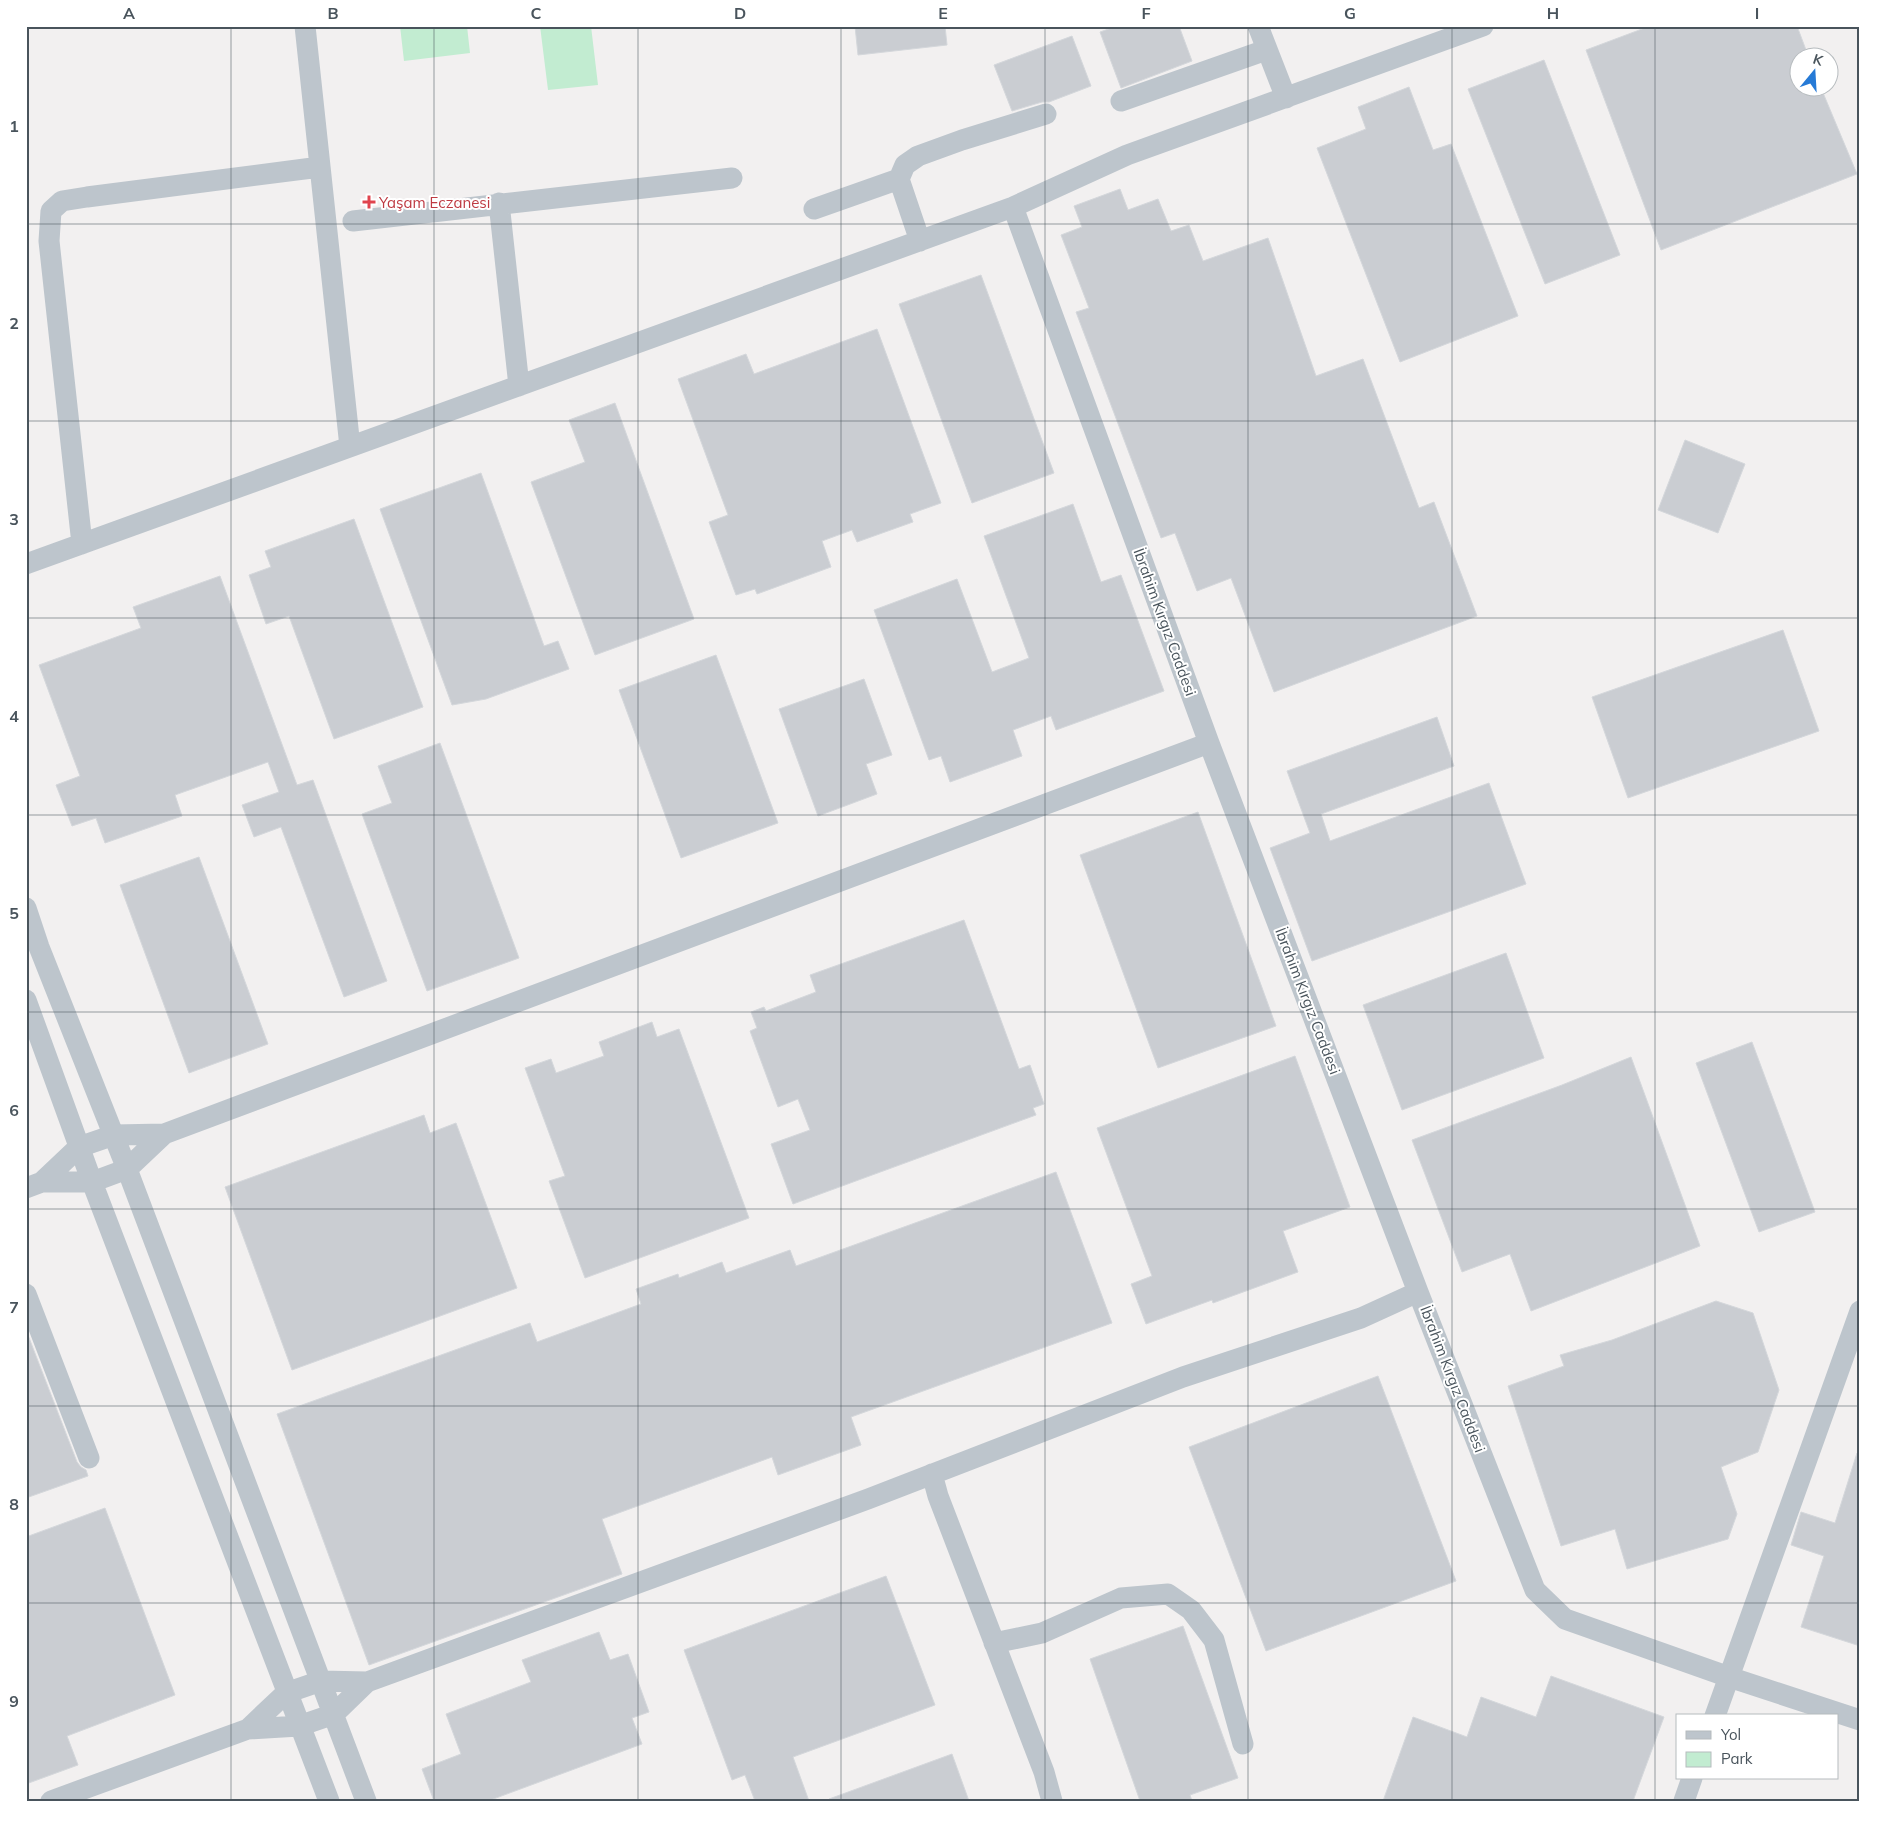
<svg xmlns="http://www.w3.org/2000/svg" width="1886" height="1827" viewBox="0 0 1886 1827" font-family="Mulish,sans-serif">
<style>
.green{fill:#c2ecd1}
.building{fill:#cacdd2;stroke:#d4d7db}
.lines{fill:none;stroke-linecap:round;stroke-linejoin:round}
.minor{stroke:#bdc5cc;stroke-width:21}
.grid{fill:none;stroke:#49545c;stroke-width:1;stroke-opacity:0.55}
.health-dot{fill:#e0444e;stroke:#fff;stroke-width:2}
.labels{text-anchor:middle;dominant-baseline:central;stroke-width:4;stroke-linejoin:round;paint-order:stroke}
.health-label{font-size:15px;fill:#be3a42;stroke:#fff;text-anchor:start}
.street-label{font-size:15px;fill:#49545c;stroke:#fff}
.neatline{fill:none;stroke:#49545c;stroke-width:2}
.grid-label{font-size:16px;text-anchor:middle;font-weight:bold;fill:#49545c}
</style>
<rect width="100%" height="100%" fill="#f2f0f0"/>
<path class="green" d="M400,26H467L470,53L404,61Z
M540,26H591L598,85L548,90Z"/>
<path class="building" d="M855,26H945L947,45L858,55Z
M1117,26H1179L1192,61L1121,88L1100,32Z
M1650,26H1797L1809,58H1798V88H1821L1857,174L1661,250L1586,50Z
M1072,36L1091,86L1049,102H1042L1012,111L994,65Z
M1544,60L1620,255L1545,284L1468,89Z
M1409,87L1433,150L1451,144L1518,316L1400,362L1317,148L1366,129L1358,107Z
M1120,189L1128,210L1158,199L1171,231L1189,225L1203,261L1268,238L1316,376L1363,359L1419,508L1434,502L1477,616L1274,692L1231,578L1197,591L1175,533L1161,538L1076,312L1089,308L1061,235L1082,227L1074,206Z
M981,275L1054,473L972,503L899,304Z
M877,329L941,503L910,514L913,522L857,542L852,530L822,541L831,567L757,594L755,589L736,595L709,522L728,515L678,379L746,354L754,374Z
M615,403L694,619L595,655L531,482L585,462L569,420Z
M1685,440L1745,464L1718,533L1658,510Z
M481,473L544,646L558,641L569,669L486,699L452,705L380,509Z
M1073,504L1101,582L1121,575L1164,691L1056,730L1051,716L1013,730L1022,756L950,782L941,756L929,760L874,610L957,579L992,672L1029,658L984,536Z
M354,519L423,707L334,739L289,616L266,624L249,575L271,567L265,551Z
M220,576L297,785L313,780L387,981L344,997L281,827L254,837L242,805L279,792L268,762L175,795L182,816L105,843L96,818L72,826L56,785L80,776L39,665L141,628L133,607Z
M1783,630L1819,731L1628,798L1592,697Z
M716,655L778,823L681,858L619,690Z
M864,679L892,755L866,764L877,794L818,816L779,709Z
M1437,717L1454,766L1321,814L1330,841L1489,783L1526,884L1312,961L1270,848L1310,833L1287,771Z
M440,743L519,958L427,991L362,814L392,803L378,766Z
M1198,812L1276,1026L1158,1068L1080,855Z
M199,857L268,1044L189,1073L120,885Z
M964,920L1019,1069L1030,1065L1044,1104L1033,1108L1036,1115L793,1204L771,1144L810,1130L798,1099L778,1107L750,1031L757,1028L751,1012L764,1007L766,1011L816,992L810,975Z
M1506,953L1544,1058L1402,1110L1363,1005Z
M652,1022L657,1037L679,1029L749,1218L585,1278L549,1181L565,1176L525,1068L551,1059L556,1073L604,1056L599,1042Z
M1752,1042L1815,1212L1759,1232L1696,1063Z
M1295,1056L1350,1207L1283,1231L1298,1272L1213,1303L1212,1300L1146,1324L1131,1284L1152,1276L1097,1128Z
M1631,1057L1700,1246L1531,1311L1510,1254L1462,1272L1412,1140L1562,1085Z
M424,1115L430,1133L456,1123L517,1288L292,1370L225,1187Z
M1056,1172L1112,1323L851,1417L861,1445L778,1475L772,1457L602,1519L622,1574L369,1665L277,1414L530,1323L537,1342L641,1304L636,1289L678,1274L679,1278L722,1262L726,1273L790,1250L796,1266Z
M1716,1301L1753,1313L1779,1390L1758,1452L1721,1467L1737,1514L1728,1539L1627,1569L1615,1529L1561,1546L1508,1386L1564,1366L1560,1355L1612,1340Z
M26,1330L77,1462L81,1467L86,1470L88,1476L26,1498Z
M1378,1376L1456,1581L1266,1651L1189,1447Z
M1857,1453L1860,1454V1646L1801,1627L1824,1556L1791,1545L1801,1512L1835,1523Z
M105,1508L175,1695L67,1736L78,1765L26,1784V1537Z
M886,1576L935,1705L793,1757L809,1801H755L745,1775L732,1780L684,1650Z
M1183,1626L1238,1778L1190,1795L1192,1801H1140L1090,1659Z
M599,1632L610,1660L628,1654L649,1712L632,1718L642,1744L488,1801H434L422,1769L461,1754L446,1714L531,1682L522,1660Z
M1551,1676L1664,1717L1633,1801H1383L1413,1717L1467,1737L1481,1697L1536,1717Z
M952,1754L969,1801H830L829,1799Z"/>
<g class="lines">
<path class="minor" d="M305,26L350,447
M1258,26L1286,98
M1121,101L1266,50
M899,179L920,241
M499,203L519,386
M1013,207L1209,743L1418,1292L1535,1590L1565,1619L1729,1677L1860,1720
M814,209L899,179L905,165L918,156L962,140L1046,114
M353,221L732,178
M82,544L49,241L51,211L62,201L87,197L320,167
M26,564L1013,207L1127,155L1483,26
M26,908L39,947L127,1169L366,1801
M26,1000L92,1182L329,1801
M42,1182L79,1147L114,1135L164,1134L1209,743
M26,1188L42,1182H92L127,1169L164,1134
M26,1294L89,1458
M932,1474L938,1496L1044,1772L1052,1801
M994,1643L1042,1633L1121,1598L1168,1594L1191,1610L1214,1640L1243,1744
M1715,1716L1860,1311
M248,1729L286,1693L321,1681L367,1682L868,1499L1183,1377L1361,1318L1418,1292
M51,1801L248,1729L299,1726L334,1714L367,1682
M1684,1801L1692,1778"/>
</g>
<path class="grid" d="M231,26V1801M434,26V1801M638,26V1801M841,26V1801M1045,26V1801M1248,26V1801M1452,26V1801M1655,26V1801M26,224H1860M26,421H1860M26,618H1860M26,815H1860M26,1012H1860M26,1209H1860M26,1406H1860M26,1603H1860"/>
<path class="health-dot" d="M366.5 194.5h5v5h5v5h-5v5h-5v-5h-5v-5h5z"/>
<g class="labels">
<g class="health-label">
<text x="379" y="202">Yaşam Eczanesi</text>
</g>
<g class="street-label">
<text transform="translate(1165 622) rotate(70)">İbrahim Kırgız Caddesi</text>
<text transform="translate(1308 1001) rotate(69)">İbrahim Kırgız Caddesi</text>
<text transform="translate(1453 1379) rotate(69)">İbrahim Kırgız Caddesi</text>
</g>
</g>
<rect width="1886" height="1827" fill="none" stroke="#ffffff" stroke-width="55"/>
<rect x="1676" y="1714" width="162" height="65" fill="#ffffff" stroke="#b6bbbe"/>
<rect x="1686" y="1731" width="25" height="8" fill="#bdc5cc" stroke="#b6bbbe"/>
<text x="1721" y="1740" font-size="15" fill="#49545c">Yol</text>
<rect x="1686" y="1752" width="25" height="15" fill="#c2ecd1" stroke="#b6bbbe"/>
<text x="1721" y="1764" font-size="15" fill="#49545c">Park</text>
<g transform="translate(1814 72) rotate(18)"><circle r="24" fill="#ffffff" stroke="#b6bbbe"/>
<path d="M0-4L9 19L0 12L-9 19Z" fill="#267ad6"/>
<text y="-8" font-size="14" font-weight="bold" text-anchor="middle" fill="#49545c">K</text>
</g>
<rect x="28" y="28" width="1830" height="1772" class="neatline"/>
<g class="grid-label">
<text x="129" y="19">A</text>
<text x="333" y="19">B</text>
<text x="536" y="19">C</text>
<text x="740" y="19">D</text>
<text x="943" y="19">E</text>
<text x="1146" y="19">F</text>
<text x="1350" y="19">G</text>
<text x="1553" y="19">H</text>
<text x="1757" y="19">I</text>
<text x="14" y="132">1</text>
<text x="14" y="329">2</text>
<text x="14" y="525">3</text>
<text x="14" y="722">4</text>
<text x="14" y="919">5</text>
<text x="14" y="1116">6</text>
<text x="14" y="1313">7</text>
<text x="14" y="1510">8</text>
<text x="14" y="1707">9</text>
</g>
</svg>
